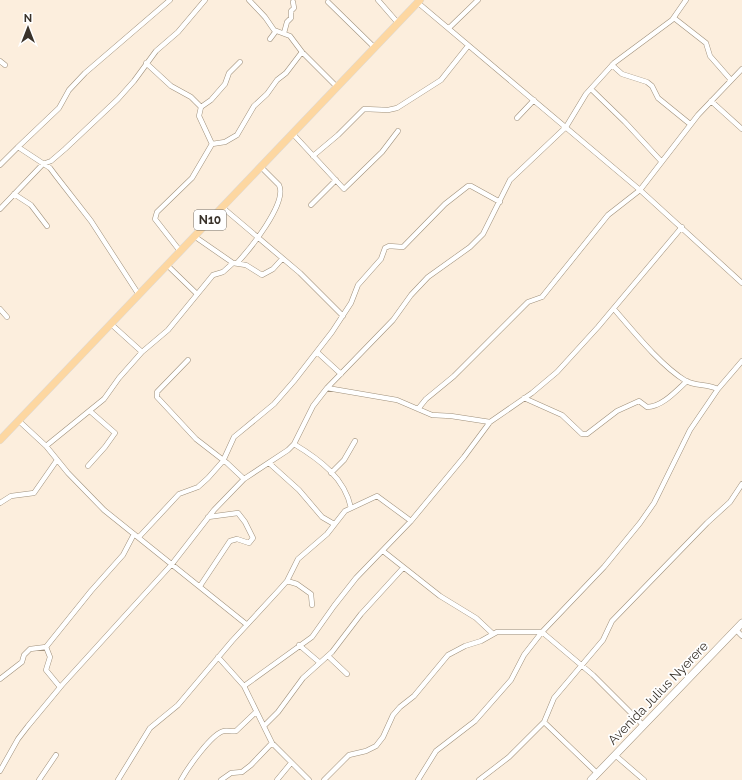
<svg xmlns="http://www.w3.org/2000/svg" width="742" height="780" viewBox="0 0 742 780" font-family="Raleway,sans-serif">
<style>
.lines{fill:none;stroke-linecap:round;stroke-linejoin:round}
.street-casing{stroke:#9f907b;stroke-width:5.5}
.secondary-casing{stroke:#9f907b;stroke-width:8}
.primary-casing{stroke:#dbdad9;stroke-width:8}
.street{stroke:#fff;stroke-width:4.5}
.secondary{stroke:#fff;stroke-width:7}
.primary{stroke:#fdd7a1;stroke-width:7}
.labels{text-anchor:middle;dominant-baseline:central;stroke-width:3.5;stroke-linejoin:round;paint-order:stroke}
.shield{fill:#fff;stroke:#74706a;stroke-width:1}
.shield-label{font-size:12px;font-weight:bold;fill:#39322a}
.street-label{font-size:13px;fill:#39322a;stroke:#fff}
</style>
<rect width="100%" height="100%" fill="#fceedd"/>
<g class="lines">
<g class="street-casing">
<path id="street" d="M249,0L265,17L274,30L290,36L302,52L337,87
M378,0L398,23
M328,2L375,48
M417,2L640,190L742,283
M674,18L706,43L710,56L731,80
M449,28L478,0
M284,33L287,22L291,18V11L294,8L293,2
M270,39L276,31
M0,61L5,65
M146,63L171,86L191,97L201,107L199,116L212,144
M612,65L622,74L647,82L652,86L658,98L690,124
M591,89L625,122L661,161
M711,101L742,129
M201,107L211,100L225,84L229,73L240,62
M517,118L534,100
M293,134L344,189L382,152L398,131
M18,147L59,108L69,90L85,73L170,0
M313,156L338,135L364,109L388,110L397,108L441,80L468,46
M0,165L18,147L50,168L56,176L91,221L139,295
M14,194L31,205L47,226
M311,205L336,180
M222,207L300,273L343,316
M0,209L43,164L51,161L65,149L118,99L134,81L156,51L178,32L205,0
M194,236L233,263L246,265L262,275L273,269L282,259
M180,251L155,219L157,212L192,178L212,144L225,142L237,135L254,106L267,94L277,80L286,73L302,52
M237,263C249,250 288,203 279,185L261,167
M167,265L197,294
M0,309L7,317
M614,309C633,331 661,366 686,381C695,386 707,384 718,389
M111,324L142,352L168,330L213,275L223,272L233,263
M317,352L341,374
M188,360L157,392V397L196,439L227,463L244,479
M327,388L397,400L432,415L451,416L490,422
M524,398L562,415L582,434H587L617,411L639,401L647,407C662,407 676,391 687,381
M418,409L426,399L454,376L528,302L542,297L608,215L640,190L698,115L742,69
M19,421L46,446L68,473L104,510L246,624
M294,444C319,459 345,478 351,508
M46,446L104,399L119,378L142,352
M269,463L299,490L322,517L334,524
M88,466L105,447L115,433L91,412
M331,473L344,460L355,441
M0,503L11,496L34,493L57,460
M139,537L179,494L198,487L208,478L223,461L234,437L274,404L294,381L332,332L351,303L358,285L381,259L385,248L389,246L403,247L445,204L468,186H471L500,202
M383,551L440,596L476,618L492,633
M287,581L297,584L311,594L312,605
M200,586L230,541L237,539L249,543L253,538L245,522L238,513L208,517
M736,630L742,636
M299,645L319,662
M46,647L50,657L46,670L60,687
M328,656L347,674
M218,657L244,686L272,743L309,780
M0,679L22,662L24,655L30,649L46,647L91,591L123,555L134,534
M244,686L312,637L334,606L356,578L411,521
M544,722L554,698L603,640L612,621L707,523L730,502L742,484
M264,726L278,712L303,678L332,652L361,614L403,568
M615,755L644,780
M0,771L18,739L28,726L62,685L172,564L214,510L244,479L288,450L294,444L313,406L327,388L393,320L411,295L428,277L470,247L483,234L510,180L566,127L586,94L614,63L672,20L686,0
M39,780L56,755
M118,780L150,728L178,705L232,641L279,590L287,581L298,559L327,534L345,511L377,496L411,521L464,457L490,422L532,393L557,372L598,327L682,227
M181,780C187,769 212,733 224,731C228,730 231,732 236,731L256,712
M221,780L231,773L242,772L251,765L272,743
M277,780L291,763
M324,780L349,755L366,751L376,746L383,737L393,715L400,707L414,696L448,655L465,646L481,641L497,632H542L593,675L643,725
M418,780L436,751L475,721L511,680L524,655L542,632L604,567L640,523L654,503L690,430L718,389L742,361
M479,780L509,757L544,722L597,773"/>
</g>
<g class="secondary-casing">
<path id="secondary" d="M591,780L742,623"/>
</g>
<g class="primary-casing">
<path id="primary" d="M0,440L420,0"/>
</g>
<use href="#street" class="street"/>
<use href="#secondary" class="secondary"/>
<use href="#primary" class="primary"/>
</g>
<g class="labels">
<rect class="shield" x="194" y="210" width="32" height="20" rx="3"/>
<g class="shield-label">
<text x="210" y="220">N10</text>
</g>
<g class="street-label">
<text transform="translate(658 693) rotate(-46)">Avenida Julius Nyerere</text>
</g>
</g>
<g transform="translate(28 28)" stroke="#ffffff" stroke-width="3" paint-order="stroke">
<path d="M0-3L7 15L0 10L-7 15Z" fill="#39322a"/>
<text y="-6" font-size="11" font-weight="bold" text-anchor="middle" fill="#39322a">N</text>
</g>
</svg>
